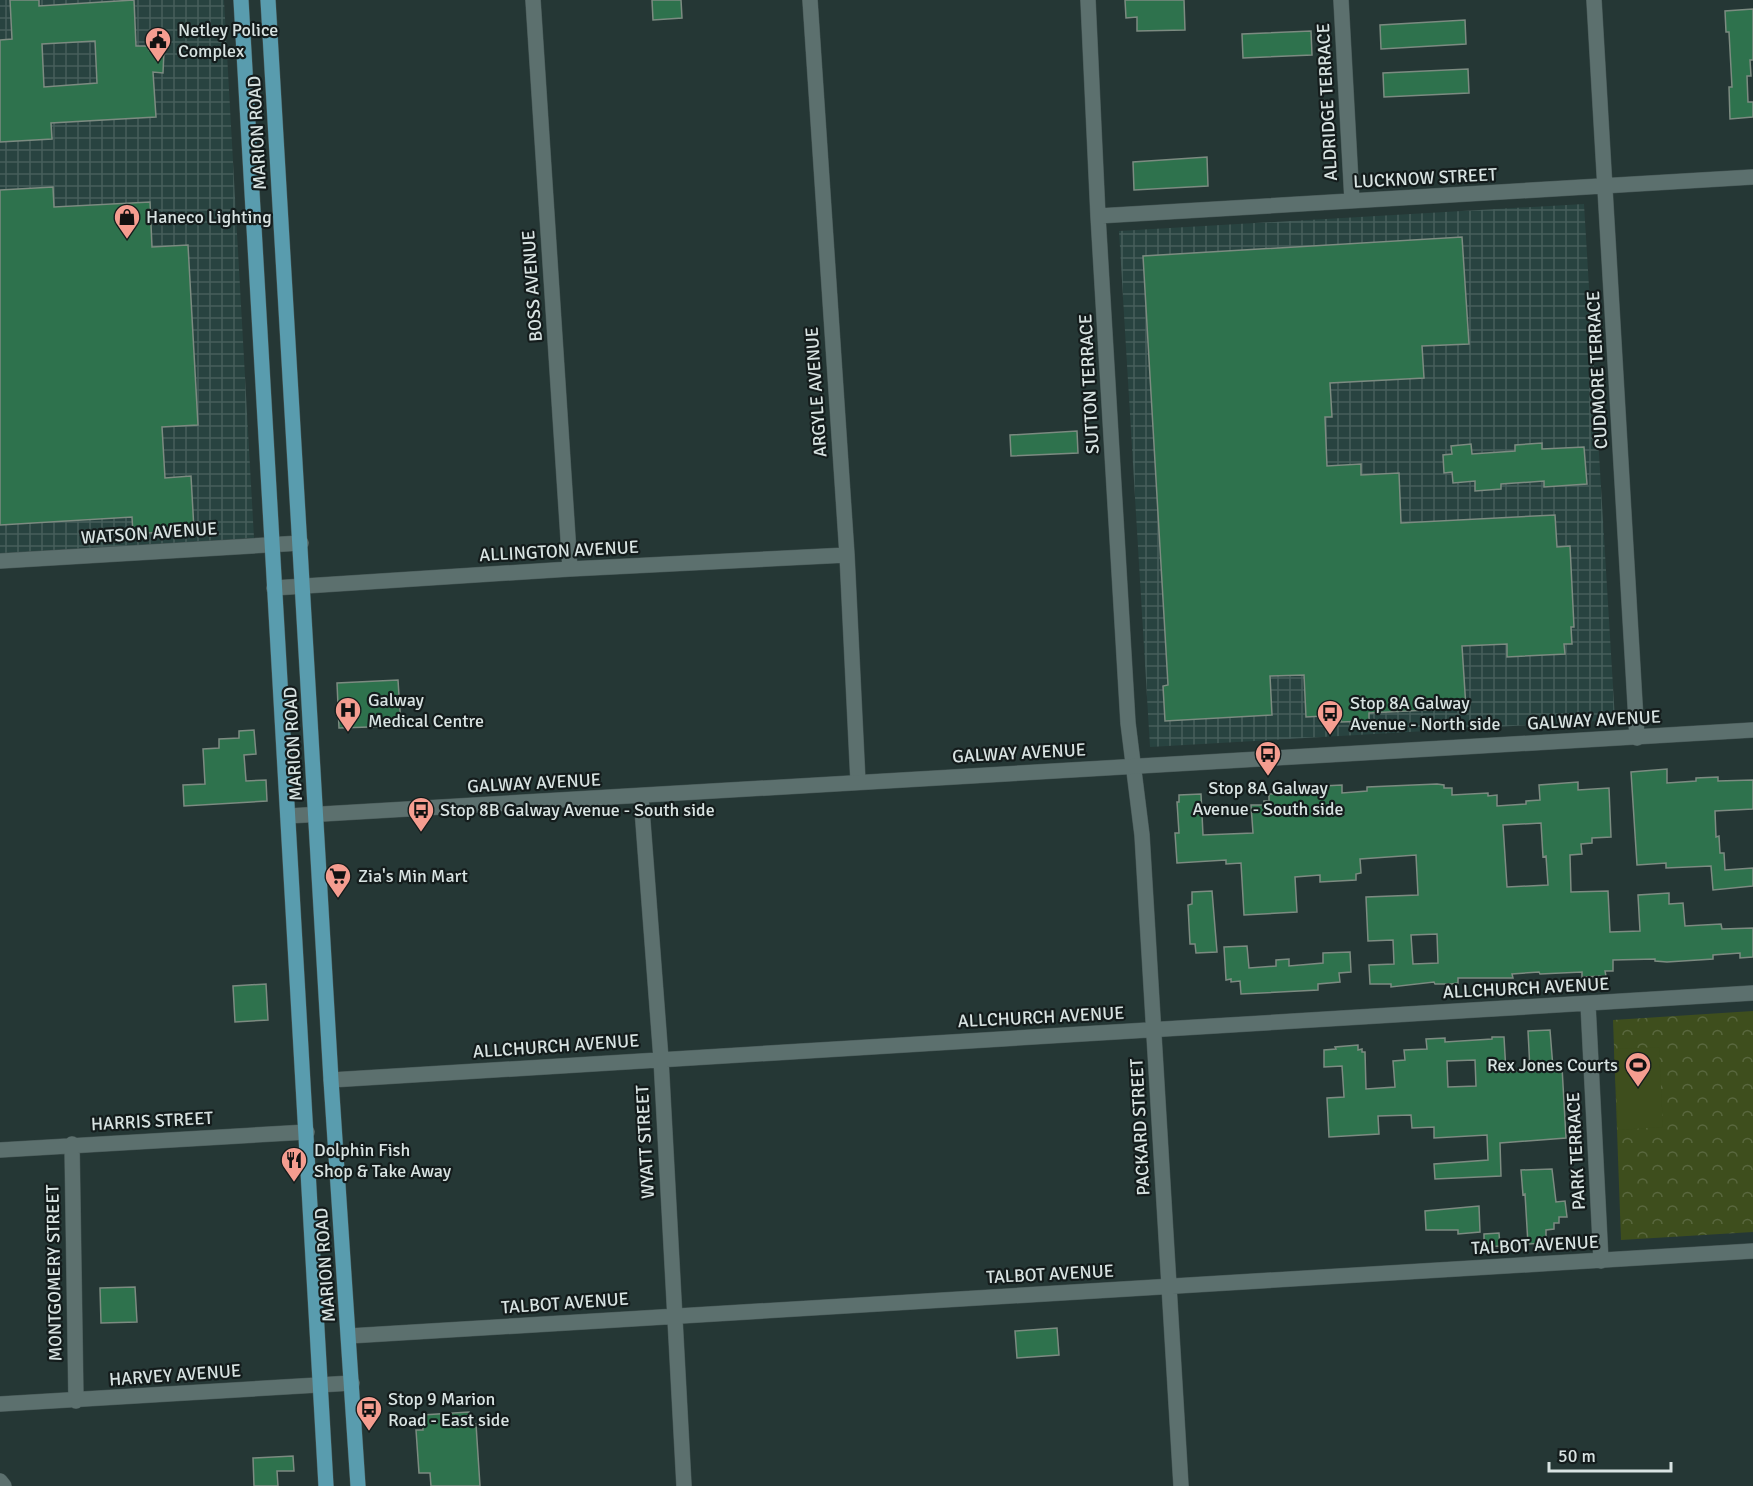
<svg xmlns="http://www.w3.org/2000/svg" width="1753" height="1486" viewBox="0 0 1753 1486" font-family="Signika,sans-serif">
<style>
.industrial{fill:url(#industrial-grid)}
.park{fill:url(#park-crowns)}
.garden{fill:#3e4e1d}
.building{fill:#2e724d;stroke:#7c8b81;stroke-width:1.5;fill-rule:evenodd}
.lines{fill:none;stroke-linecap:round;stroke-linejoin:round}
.minor-casing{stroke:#455554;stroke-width:16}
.tertiary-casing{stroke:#455554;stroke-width:16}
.primary-casing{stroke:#455554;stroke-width:16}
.minor{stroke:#5c706e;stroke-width:15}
.tertiary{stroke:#5c706e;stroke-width:15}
.primary{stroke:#599cae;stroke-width:15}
.labels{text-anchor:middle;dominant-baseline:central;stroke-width:4.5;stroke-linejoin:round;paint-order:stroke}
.poi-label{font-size:18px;fill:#d8e3e2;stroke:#141c1c;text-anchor:start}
.street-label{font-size:18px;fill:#d8e3e2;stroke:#141c1c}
</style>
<defs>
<pattern id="industrial-grid" width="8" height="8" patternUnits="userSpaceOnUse" patternTransform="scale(1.5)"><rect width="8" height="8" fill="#284340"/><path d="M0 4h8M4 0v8" fill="none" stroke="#465e5b"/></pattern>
<pattern id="park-crowns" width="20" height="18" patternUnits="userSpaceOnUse" patternTransform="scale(1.5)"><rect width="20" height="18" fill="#3e4e1d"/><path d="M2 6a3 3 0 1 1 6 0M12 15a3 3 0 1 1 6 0" fill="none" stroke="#59673e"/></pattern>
</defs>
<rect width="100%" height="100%" fill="#253735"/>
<path class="industrial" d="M0,0H224L254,538L0,554Z
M1584,204L1615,720L1150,747L1119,231Z"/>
<path class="park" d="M1753,1011V1232L1621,1240L1613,1020Z"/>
<path class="garden" d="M1659,1047L1663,1127L1618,1130L1614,1049Z"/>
<path class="building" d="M10,0H39V6L134,0L136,46H148L149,50L164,51L163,73L153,72L156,117L51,123L52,139L0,142V40L12,39ZM95,41L97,83L44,87L42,44Z
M652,0H681L682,18L653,20Z
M1125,0H1184L1185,30L1137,31V17L1126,18Z
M1753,9V60H1750L1751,76H1747L1748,102H1753V117L1730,119L1729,87H1732L1729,32H1726L1725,11Z
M1465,20L1466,44L1381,49L1380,25Z
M1311,31L1312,55L1243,58L1242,34Z
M1468,69L1469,93L1384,97L1383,73Z
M1207,157L1208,186L1134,190L1133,162Z
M53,187L54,207L150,202L152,247L188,245L198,425L162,427L165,478L191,476L194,530L133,534L132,517L0,525V190Z
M1462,237L1469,344L1422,346L1424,378L1330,383L1332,417H1325L1327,466L1361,464V475L1399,473L1401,523L1555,515L1557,547L1570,546L1574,627H1571L1572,644H1564L1565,654L1507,657V644L1462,646L1466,708L1369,713V721L1341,722V715L1306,717L1304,675L1270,676L1272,715L1165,721L1163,686L1168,685L1143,256Z
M1077,431L1078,453L1011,456L1010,435Z
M1542,443V449L1584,447L1587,484L1544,487V481L1501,484V489L1475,491V481L1453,483L1452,472L1444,473L1443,455L1452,454L1451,446L1471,444L1472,454L1515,451V445Z
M398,680L401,726L339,728L337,683Z
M254,730L256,754L244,755L246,781L266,780L267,801L184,806L183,785L205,784L203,749L219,748V739L239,738V731Z
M1667,769V783L1696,781V778L1718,777V781L1753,780V809L1715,811L1716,837L1719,836L1720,853H1724L1725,870L1753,868V886L1713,890L1711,866L1666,868V863L1637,865L1631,772Z
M1578,782V790L1609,788L1611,837L1592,838V843L1581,844L1582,854L1570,855L1571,892L1608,891L1610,932L1640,931L1638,895L1669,893V904L1683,903L1685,926L1721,924L1722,929L1753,928V957L1740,958V953L1713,955V959L1667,962L1655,961V959L1613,960V971H1605L1606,976L1582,977V972L1540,974L1539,972L1512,974L1513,978H1458V983L1451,984H1435L1434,982L1391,987V984H1370L1369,965L1394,964L1393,940L1368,941L1366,897L1418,895L1416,855L1360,859L1361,873L1356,874V880L1320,882V875L1295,877L1297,912L1244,915L1241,863L1226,864V860L1177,863L1175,833H1179L1177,802H1179V795L1201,794L1203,835L1253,833L1251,805H1264V801H1269V794L1322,792V786L1342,785V793L1367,791V787L1437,784L1444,785V788H1452V795L1488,793V796L1497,795V806L1526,804V801L1540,800L1539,785ZM1541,823L1543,857L1546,856L1548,885L1507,887L1503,825ZM1437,934L1438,963L1413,964L1411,935Z
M1212,891L1217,952L1196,953L1195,944H1190L1188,905L1192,904V892Z
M1247,946L1249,968L1276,966V960L1289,959V966L1323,963V953L1350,952L1351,972L1339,973L1340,982L1318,984V990L1241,994L1240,981L1231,982V979L1226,980L1224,947Z
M266,984L268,1020L235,1022L233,986Z
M1550,1030L1553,1068L1562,1067L1566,1138L1500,1143L1501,1176L1435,1179L1434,1164L1488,1160L1487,1135L1434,1138V1127L1412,1128L1411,1115L1378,1116L1379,1134L1329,1137L1327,1098L1344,1097L1342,1066L1324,1067V1050L1336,1049L1335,1047L1358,1045V1050L1362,1049V1052H1365L1366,1089L1395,1087L1393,1061L1405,1060L1404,1050L1427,1049L1426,1039L1445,1038V1042L1492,1039V1037H1504L1506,1072L1530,1070L1528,1031ZM1475,1060L1476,1086L1448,1087L1447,1061Z
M1552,1169L1556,1202L1565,1201L1567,1217H1559V1223H1554V1229L1546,1230V1243L1528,1244L1525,1194L1523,1195L1521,1170Z
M1479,1206L1480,1232L1458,1234V1230H1426L1425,1211Z
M1499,1233L1500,1246L1484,1247V1234Z
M135,1287L137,1322L101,1323L100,1288Z
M1057,1328L1059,1355L1017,1358L1015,1331Z
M469,1412V1424H476L480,1486H431L430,1473H419L416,1430H423L422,1415Z
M293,1456L294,1471H277L278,1486H254L253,1458Z"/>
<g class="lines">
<g class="minor-casing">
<path id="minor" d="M533,0L570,569
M810,0L847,555L858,782
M1088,0L1098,216L1128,723L1142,835L1181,1486
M1341,0L1352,201
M1594,0L1637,738
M1098,216L1753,177
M0,561L301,543
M274,588L570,569L847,555
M641,796L661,1059L684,1486
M1588,1004L1601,1261
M331,1080L1753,993
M72,1144L76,1401
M0,1150L307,1132
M349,1336L1753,1251
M0,1404L352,1383
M0,1481L4,1486"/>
</g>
<g class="tertiary-casing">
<path id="tertiary" d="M288,816L1753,730"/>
</g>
<g class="primary-casing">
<path id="primary" d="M241,0L326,1486
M268,0L331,1080L358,1486"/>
</g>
<use href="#minor" class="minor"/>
<use href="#tertiary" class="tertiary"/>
<use href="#primary" class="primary"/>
</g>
<defs>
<g id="civic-pin" transform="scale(1.35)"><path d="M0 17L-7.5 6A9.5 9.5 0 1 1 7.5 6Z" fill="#f59d90" stroke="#141c1c"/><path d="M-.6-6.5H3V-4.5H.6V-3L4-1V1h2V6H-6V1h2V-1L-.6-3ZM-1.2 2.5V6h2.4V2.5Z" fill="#111"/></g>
<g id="shop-pin" transform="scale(1.35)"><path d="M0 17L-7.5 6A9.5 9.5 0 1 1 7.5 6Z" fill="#f59d90" stroke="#141c1c"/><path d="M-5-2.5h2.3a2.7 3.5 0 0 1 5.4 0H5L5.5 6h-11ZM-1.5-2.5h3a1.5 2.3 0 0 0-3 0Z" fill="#111"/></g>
<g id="hospital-pin" transform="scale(1.35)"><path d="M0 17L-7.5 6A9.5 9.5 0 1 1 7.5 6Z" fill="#f59d90" stroke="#141c1c"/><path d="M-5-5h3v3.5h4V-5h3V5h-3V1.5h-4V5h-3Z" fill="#111"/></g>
<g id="bus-pin" transform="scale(1.35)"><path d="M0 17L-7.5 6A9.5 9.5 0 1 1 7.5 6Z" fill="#f59d90" stroke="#141c1c"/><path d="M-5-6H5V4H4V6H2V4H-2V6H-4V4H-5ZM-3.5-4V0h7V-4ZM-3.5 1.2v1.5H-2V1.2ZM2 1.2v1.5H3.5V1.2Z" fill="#111"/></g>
<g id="supermarket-pin" transform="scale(1.35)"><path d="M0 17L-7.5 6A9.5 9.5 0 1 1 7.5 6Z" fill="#f59d90" stroke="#141c1c"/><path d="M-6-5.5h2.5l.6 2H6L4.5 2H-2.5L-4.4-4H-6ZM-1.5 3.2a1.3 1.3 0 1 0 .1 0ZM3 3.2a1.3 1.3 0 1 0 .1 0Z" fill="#111"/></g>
<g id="stadium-pin" transform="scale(1.35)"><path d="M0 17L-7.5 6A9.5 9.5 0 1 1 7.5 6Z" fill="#f59d90" stroke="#141c1c"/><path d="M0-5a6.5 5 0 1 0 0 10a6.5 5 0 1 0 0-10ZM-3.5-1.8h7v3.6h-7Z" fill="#111"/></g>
<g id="restaurant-pin" transform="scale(1.35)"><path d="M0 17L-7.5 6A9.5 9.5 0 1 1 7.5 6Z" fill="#f59d90" stroke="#141c1c"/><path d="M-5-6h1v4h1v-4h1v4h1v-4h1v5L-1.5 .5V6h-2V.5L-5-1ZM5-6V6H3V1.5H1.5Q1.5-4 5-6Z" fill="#111"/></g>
</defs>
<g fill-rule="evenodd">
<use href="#civic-pin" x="158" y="40"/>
<use href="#shop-pin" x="127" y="217"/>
<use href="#hospital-pin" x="348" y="710"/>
<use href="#bus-pin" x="1330" y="713"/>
<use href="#bus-pin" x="1268" y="754"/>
<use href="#bus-pin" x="421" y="810"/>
<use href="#supermarket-pin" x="338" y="876"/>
<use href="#stadium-pin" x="1638" y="1065"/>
<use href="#restaurant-pin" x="294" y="1160"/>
<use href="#bus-pin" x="369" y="1409"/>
</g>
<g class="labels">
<g class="poi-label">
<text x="178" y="30">Netley Police<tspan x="178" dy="21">Complex</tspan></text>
<text x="146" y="217">Haneco Lighting</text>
<text x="368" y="700">Galway<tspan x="368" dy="21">Medical Centre</tspan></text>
<text x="1350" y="703">Stop 8A Galway<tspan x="1350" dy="21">Avenue - North side</tspan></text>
<text x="1268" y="788" text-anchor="middle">Stop 8A Galway<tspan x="1268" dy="21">Avenue - South side</tspan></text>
<text x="440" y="810">Stop 8B Galway Avenue - South side</text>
<text x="358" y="876">Zia's Min Mart</text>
<text x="1618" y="1065" text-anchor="end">Rex Jones Courts</text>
<text x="314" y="1150">Dolphin Fish<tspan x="314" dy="21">Shop &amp; Take Away</tspan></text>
<text x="388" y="1399">Stop 9 Marion<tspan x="388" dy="21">Road - East side</tspan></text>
</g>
<g class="street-label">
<text transform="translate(1327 102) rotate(-93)">ALDRIDGE TERRACE</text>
<text transform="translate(257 133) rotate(-93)">MARION ROAD</text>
<text transform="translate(1425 178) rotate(-3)">LUCKNOW STREET</text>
<text transform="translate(532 286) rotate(-94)">BOSS AVENUE</text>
<text transform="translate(1597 370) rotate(-93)">CUDMORE TERRACE</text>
<text transform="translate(1089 384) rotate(-93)">SUTTON TERRACE</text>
<text transform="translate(816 392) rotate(-94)">ARGYLE AVENUE</text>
<text transform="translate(149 533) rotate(-4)">WATSON AVENUE</text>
<text transform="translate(559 551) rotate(-3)">ALLINGTON AVENUE</text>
<text transform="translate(1594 720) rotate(-3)">GALWAY AVENUE</text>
<text transform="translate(293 744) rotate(-93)">MARION ROAD</text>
<text transform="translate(1019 753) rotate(-3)">GALWAY AVENUE</text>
<text transform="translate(534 783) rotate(-3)">GALWAY AVENUE</text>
<text transform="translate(1526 988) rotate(-3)">ALLCHURCH AVENUE</text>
<text transform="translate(1041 1017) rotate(-3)">ALLCHURCH AVENUE</text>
<text transform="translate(556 1046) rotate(-4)">ALLCHURCH AVENUE</text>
<text transform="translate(152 1121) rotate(-3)">HARRIS STREET</text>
<text transform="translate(1140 1127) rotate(-93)">PACKARD STREET</text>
<text transform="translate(645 1142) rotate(-93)">WYATT STREET</text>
<text transform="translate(1576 1151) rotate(-93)">PARK TERRACE</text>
<text transform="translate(1535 1245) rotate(-3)">TALBOT AVENUE</text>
<text transform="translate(325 1265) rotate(-94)">MARION ROAD</text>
<text transform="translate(54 1273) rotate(-91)">MONTGOMERY STREET</text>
<text transform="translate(1050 1274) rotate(-3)">TALBOT AVENUE</text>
<text transform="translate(565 1303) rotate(-4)">TALBOT AVENUE</text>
<text transform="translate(175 1375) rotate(-4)">HARVEY AVENUE</text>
</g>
</g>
<path d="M1549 1462v9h122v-9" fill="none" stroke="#d8e3e2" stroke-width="3"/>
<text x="1558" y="1462" font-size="18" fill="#d8e3e2" stroke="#141c1c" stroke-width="4.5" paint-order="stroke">50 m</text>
</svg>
